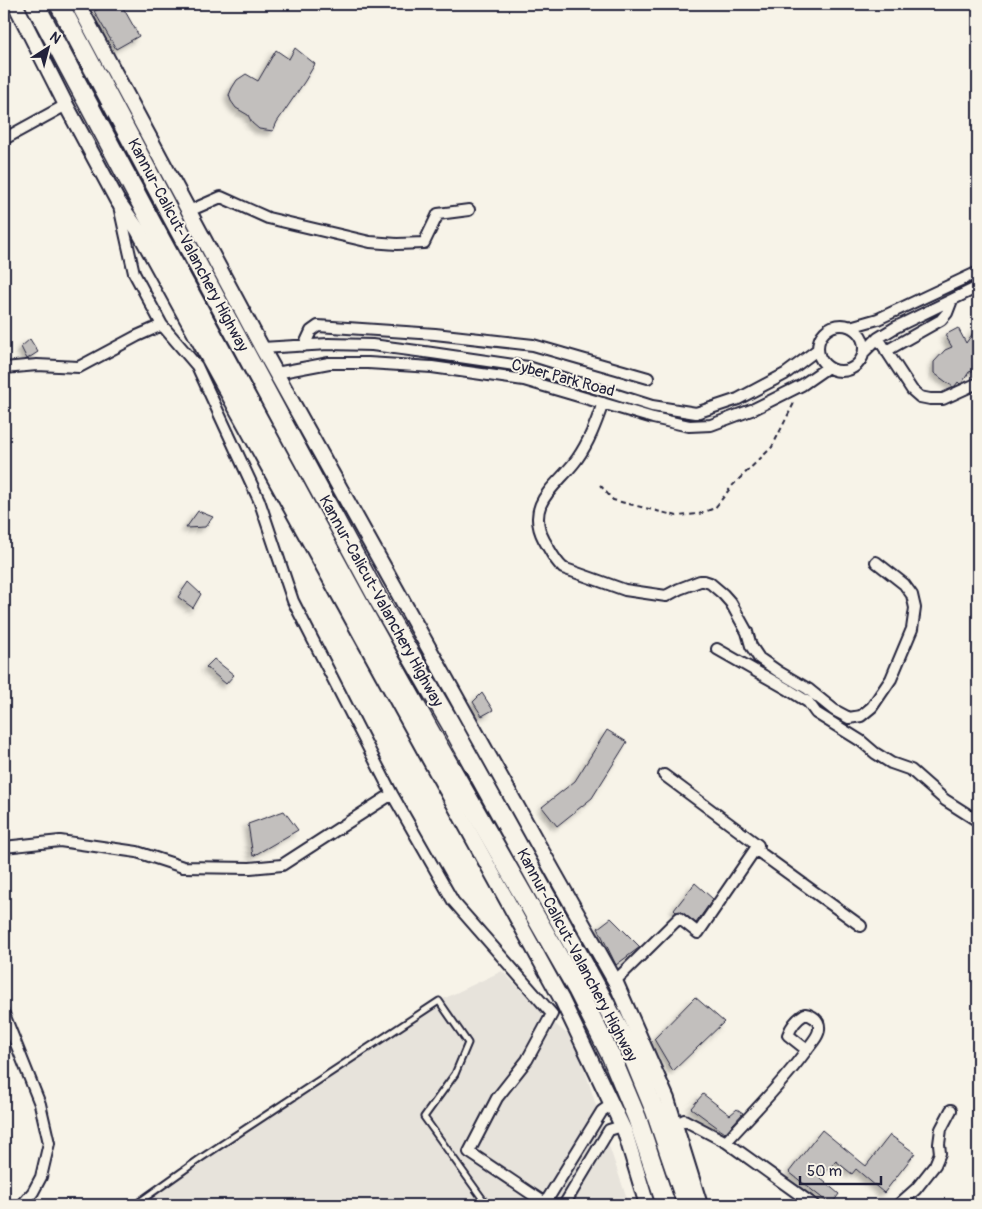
<svg xmlns="http://www.w3.org/2000/svg" width="982" height="1209" viewBox="0 0 982 1209" font-family="Pangolin,sans-serif">
<style>
.built{fill:#e7e3db}
.building{fill:#c2bfbd;stroke:#22223b;filter:url(#shadow)}
.lines{fill:none;stroke-linecap:round;stroke-linejoin:round}
.service-casing{stroke:#22223b;stroke-width:9}
.minor-casing{stroke:#22223b;stroke-width:14}
.tertiary-casing{stroke:#22223b;stroke-width:18}
.trunk-casing{stroke:#22223b;stroke-width:21}
.path{stroke:#22223b;stroke-width:2;stroke-dasharray:5 4;stroke-linecap:butt}
.service{stroke:#f7f3e8;stroke-width:5}
.minor{stroke:#f7f3e8;stroke-width:10}
.tertiary{stroke:#f7f3e8;stroke-width:14}
.trunk{stroke:#f7f3e8;stroke-width:18}
.labels{text-anchor:middle;dominant-baseline:central;stroke-width:4;stroke-linejoin:round;paint-order:stroke}
.street-label{font-size:16px;fill:#22223b;stroke:#f7f3e8}
</style>
<defs>
<filter id="shadow"><feDropShadow dx="-4" dy="4" stdDeviation="2.5" flood-color="#0004"/></filter>
</defs>
<rect width="100%" height="100%" fill="#f7f3e8"/>
<filter id="ink" filterUnits="userSpaceOnUse"><feTurbulence type="fractalNoise" baseFrequency=".02" numOctaves="2"/><feDisplacementMap in="SourceGraphic" scale="10" xChannelSelector="R" yChannelSelector="G"/><feConvolveMatrix kernelMatrix="1 2 1 2 8 2 1 2 1" color-interpolation-filters="sRGB"/></filter>
<g filter="url(#ink)">
<path class="built" d="M502,971L556,1025L576,1041L602,1125L629,1205H135L439,1001Z"/>
<path class="building" d="M112,4H121L139,36L116,49L94,11Z
M295,48L315,64L305,81L277,122L273,131L259,129L252,123L248,115L236,108L231,101L229,95L232,88L237,80L246,74L258,81L276,50L289,59Z
M978,326V369L969,372L962,383L960,384L958,382L955,386L953,387L934,373V362L945,350L952,347L945,335L958,328L966,343Z
M30,339L38,352L27,359L21,347Z
M198,511L213,517L205,527L186,528Z
M188,582L201,594L193,608L178,597Z
M214,659L234,675L226,684L206,667Z
M482,693L493,710L482,716L473,702Z
M607,730L627,742L592,798L557,826L542,807L575,781Z
M284,811L298,830L253,856L248,824Z
M695,883L713,899L696,923L683,913L680,911L676,912L674,910Z
M611,918L640,947L616,965L598,928Z
M695,997L724,1022L673,1071L654,1039Z
M703,1094L730,1115L737,1109L743,1113L725,1133L691,1108Z
M822,1130L866,1166L890,1135L915,1153L884,1193L856,1169L852,1174L836,1161L820,1178L839,1194L831,1205L789,1172Z"/>
<g class="lines">
<g class="service-casing">
<path id="service" d="M135,1205L201,1158L439,1001L468,1043L455,1074L424,1117L487,1205"/>
</g>
<g class="minor-casing">
<path id="minor" d="M4,139L66,105
M119,206L134,273L162,325L197,366L259,500L293,601L392,794L453,901L552,1014L527,1060L497,1098L469,1152L545,1203
M189,211L221,197L268,218L370,242L397,244L424,243L438,214L469,210
M818 348a23 23 0 1 1 46 0a23 23 0 1 1-46 0Z
M850,327L878,319L978,272
M878,338L912,390L920,397L930,399H943L978,383
M304,346L311,331L318,326L435,334L533,345L648,378
M262,348L328,344L372,345L432,353L528,367L652,406L696,413L738,399L785,374L817,350
M886,351L941,320L947,313L952,300
M864,352L878,338L896,327L978,287
M4,368L37,365L79,367L137,336L162,325
M276,373L329,363H368L432,367L524,380L653,418L689,426L711,425L754,409L802,385L828,367
M603,403C596,423 589,442 577,459C558,486 524,502 544,540C550,550 554,560 563,568L625,590L666,596L679,589L700,581H704L710,583L723,594L731,603L747,632L751,646L759,658L779,672L808,689L834,710L849,718L861,716L872,707L891,679L912,629L915,608L912,595L904,584L876,562
M717,649L789,690L808,702L816,713L861,741L875,753L891,763L911,770L945,800L978,821
M4,847L60,841L137,852L183,867L250,868L282,865L392,794
M755,849L861,926
M615,981L679,918L698,933L758,845L664,775
M4,1014L40,1104L49,1143L41,1177L33,1192L22,1205
M675,1125L684,1120L726,1142L814,1205
M726,1142C753,1112 782,1084 805,1052C810,1045 819,1036 819,1029C820,1020 812,1015 805,1014C797,1019 791,1026 788,1035L807,1050
M544,1205L602,1111L612,1104
M564,1205L609,1130L622,1126
M898,1205L916,1189L935,1165L940,1153L939,1144L941,1129L951,1110"/>
</g>
<g class="tertiary-casing">
<path id="tertiary" d="M15,4L66,105L117,200L138,230L562,1000L625,1132L647,1205
M78,4L262,348L536,841L615,981L667,1099L700,1205"/>
</g>
<g class="trunk-casing">
<path id="trunk" d="M35,4L150,220L359,604L432,735L577,989L611,1056L637,1118L666,1205
M59,4L170,213L377,597L450,723L592,979L629,1048L655,1111L687,1205"/>
</g>
<path class="path" d="M600,485L613,500L677,516L699,514L715,508L732,486L772,447L795,401"/>
<use href="#service" class="service"/>
<use href="#minor" class="minor"/>
<use href="#tertiary" class="tertiary"/>
<use href="#trunk" class="trunk"/>
</g>
</g>
<g class="labels">
<g class="street-label">
<text transform="translate(188 245) rotate(62)">Kannur-Calicut-Valanchery Highway</text>
<text transform="translate(563 378) rotate(15)">Cyber Park Road</text>
<text transform="translate(381 601) rotate(61)">Kannur-Calicut-Valanchery Highway</text>
<text transform="translate(577 955) rotate(62)">Kannur-Calicut-Valanchery Highway</text>
</g>
</g>
<rect width="982" height="1209" fill="none" stroke="#f7f3e8" stroke-width="20"/>
<rect x="10" y="10" width="962" height="1189" fill="none" stroke="#22223b" stroke-width="2" filter="url(#ink)"/>
<g transform="translate(48 48) rotate(36)" stroke="#f7f3e8" stroke-width="4" paint-order="stroke">
<path d="M0-4L9 19L0 12L-9 19Z" fill="#22223b"/>
<text y="-8" font-size="14" font-weight="bold" text-anchor="middle" fill="#22223b">N</text>
</g>
<path d="M800 1176v8h81v-8" fill="none" stroke="#22223b" stroke-width="2.5"/>
<text x="807" y="1176" font-size="15" fill="#22223b" stroke="#f7f3e8" stroke-width="4" paint-order="stroke">50 m</text>
</svg>
